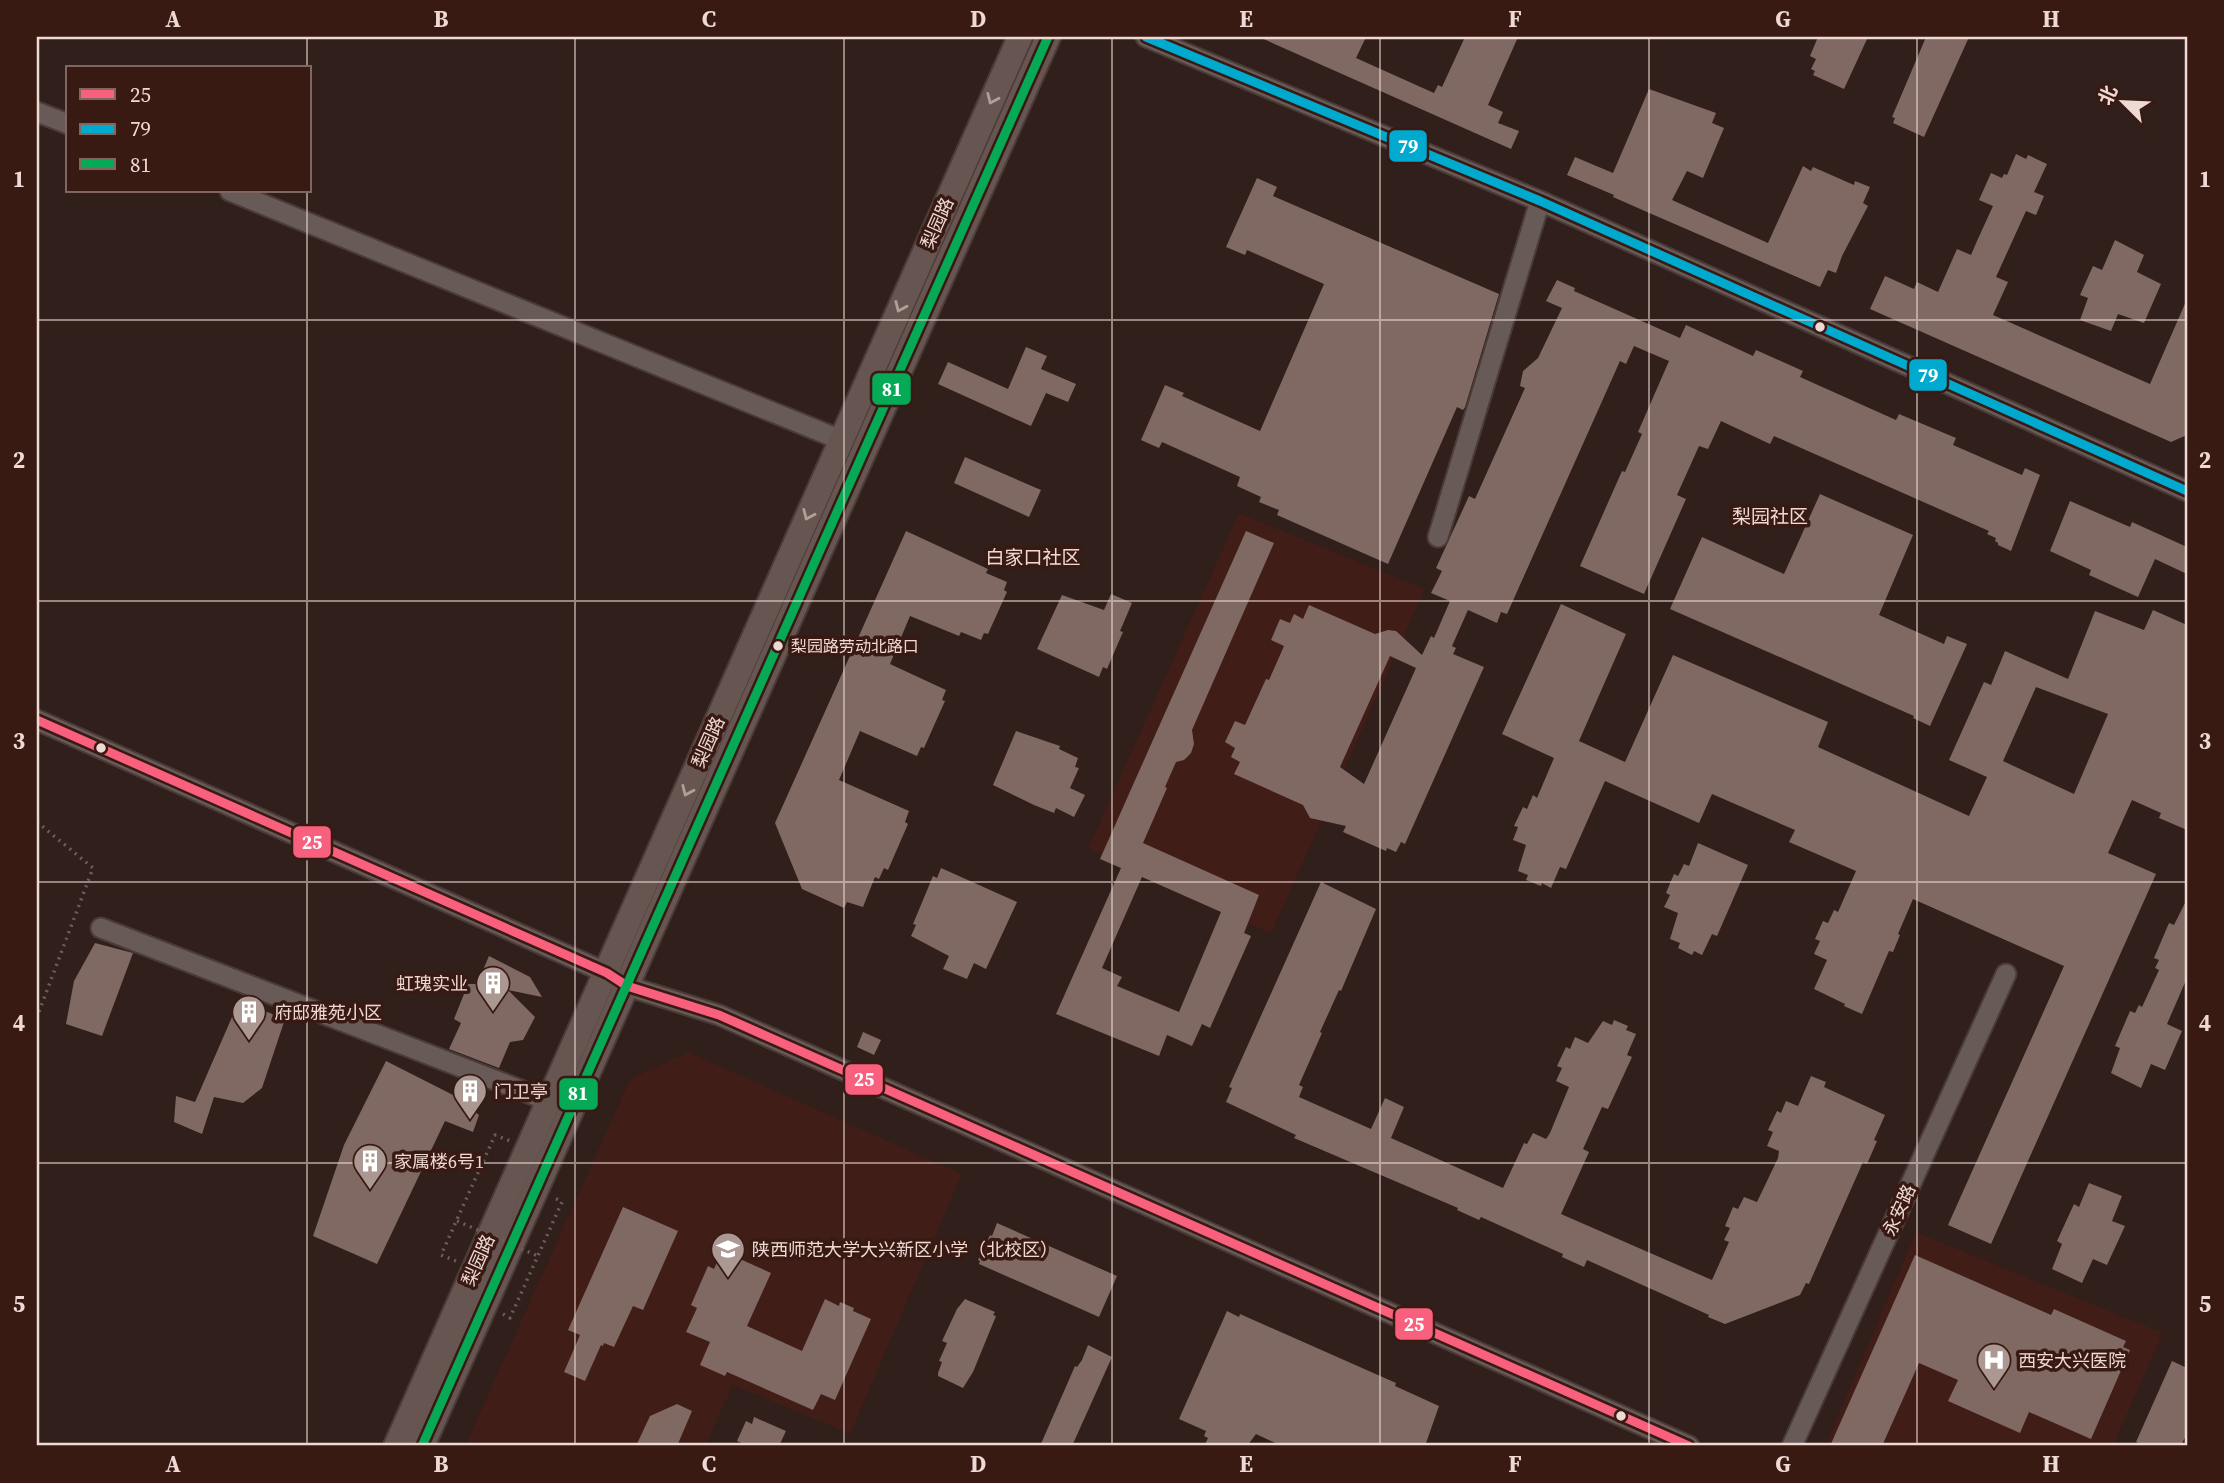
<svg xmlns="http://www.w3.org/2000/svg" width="2224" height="1483" viewBox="0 0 2224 1483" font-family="'Source Serif 4','Noto Sans SC',serif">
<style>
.built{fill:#401d16}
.building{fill:#806963;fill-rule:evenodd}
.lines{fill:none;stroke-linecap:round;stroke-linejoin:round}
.minor-casing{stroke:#4a3b39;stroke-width:23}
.major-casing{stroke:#4a3b39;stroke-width:28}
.path{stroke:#6c5e5c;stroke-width:3.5;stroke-dasharray:2 5;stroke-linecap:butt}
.minor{stroke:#685a57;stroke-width:19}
.major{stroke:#675551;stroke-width:24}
.path-bridge{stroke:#6c5e5c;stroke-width:3.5;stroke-dasharray:2 5;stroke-linecap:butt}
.bus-1-casing{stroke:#381a13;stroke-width:14}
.bus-2-casing{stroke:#381a13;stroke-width:14}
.bus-3-casing{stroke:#381a13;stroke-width:14}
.bus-1{stroke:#f8607d;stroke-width:9}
.bus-2{stroke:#00a9ce;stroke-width:9}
.bus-3{stroke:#06aa56;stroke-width:9}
.oneway{stroke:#b29e99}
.grid{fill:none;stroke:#efd9d4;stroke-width:2;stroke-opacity:0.55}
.bus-dot{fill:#efd9d4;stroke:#381a13;stroke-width:2.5}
.labels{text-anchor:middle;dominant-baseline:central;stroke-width:7;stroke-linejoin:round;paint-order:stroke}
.bus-label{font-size:16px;fill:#efd9d4;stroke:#381a13;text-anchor:start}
.street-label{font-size:18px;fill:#efd9d4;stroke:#381a13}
.poi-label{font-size:18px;fill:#efd9d4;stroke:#381a13;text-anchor:start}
.neighbourhood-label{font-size:19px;fill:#efd9d4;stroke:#381a13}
.line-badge{stroke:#381a13;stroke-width:2.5}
.badge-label{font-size:19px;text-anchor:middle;font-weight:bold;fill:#fff}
.neatline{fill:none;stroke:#efd9d4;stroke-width:2.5}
.grid-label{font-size:23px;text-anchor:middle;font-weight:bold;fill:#efd9d4}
</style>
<rect width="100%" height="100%" fill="#301f1b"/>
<path class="built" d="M1239,513L1425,589L1271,934L1088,848Z
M688,1052L962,1174L850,1434L733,1385L705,1446H465L630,1079Z
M1916,1232L2163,1333L2113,1446H1825Z"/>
<path class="building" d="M1259,37H1366L1356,58L1434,93L1438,85L1442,87L1465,37H1518L1488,105L1503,112L1498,123L1519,131L1511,149Z
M1818,37H1868L1844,89L1813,75L1815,71L1811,69L1816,59L1810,56Z
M1926,37H1969L1924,137L1893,123L1895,118L1892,117Z
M1649,89L1716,113L1712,123L1724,128L1703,178L1687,171L1672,200L1768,243L1803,166L1811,171L1813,167L1854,185L1855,181L1870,187L1863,203L1868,206L1842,256L1836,273L1828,270L1820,287L1647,212L1613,197L1614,195L1567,175L1575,157L1613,173Z
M2016,154L2026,159L2028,155L2047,164L2034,192L2044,196L2036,215L2026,211L1996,277L2008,282L1993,315L2150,384L2187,299V435L2171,442L1870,309L1885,276L1914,289L1917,282L1938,292L1957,249L1971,255L1977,241L1993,206L1979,200L1991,173L2002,178L2004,174L2007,175Z
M1257,178L1277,187L1273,196L1499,294L1465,407L1463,410L1457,407L1388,564L1277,515L1279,510L1259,502L1261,497L1237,486L1240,477L1162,442L1159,448L1141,440L1165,385L1184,393L1182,396L1260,431L1324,284L1247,250L1245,255L1226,247Z
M2115,240L2144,255L2137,272L2161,284L2144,323L2118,314L2111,331L2080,320L2088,298L2080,295L2093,266L2102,270Z
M1557,280L1575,288L1574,291L1680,338L1686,325L1753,356L1756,350L1803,371L1800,377L1896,420L1899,414L1956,438L1953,445L2022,475L2025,468L2040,475L2011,551L1998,545V543L1995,541L1996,538L1987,534L1989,531L1774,436L1770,444L1721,421L1708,449L1699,446L1677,495L1686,499L1644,594L1580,566L1622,471L1625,472L1642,434L1638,432L1669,361L1634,346L1626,364L1620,361L1507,614L1501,612L1497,623L1468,610L1452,646L1456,648L1453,654L1484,667L1405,844L1401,842L1396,852L1387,848L1386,851L1343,832L1346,826L1310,818L1303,805L1234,774L1240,762L1231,757L1235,748L1225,742L1235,721L1245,725L1266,679L1269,680L1284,646L1271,640L1280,619L1290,623L1294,614L1303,619L1309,605L1375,634L1388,630L1396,631L1422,655L1431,636L1434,638L1450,601L1431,593L1442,571L1436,568L1469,496L1475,499L1525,388L1520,386L1523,371L1538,358L1562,308L1546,301ZM1390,656L1416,668L1364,784L1340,767Z
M1026,347L1047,356L1041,369L1076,384L1068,402L1046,393L1031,426L938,384L948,362L1008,389Z
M965,457L1041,490L1029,517L954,483Z
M1820,494L1913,535L1879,615L1944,644L1947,636L1967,644L1930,726L1913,718L1914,716L1670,609L1702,537L1784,574Z
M2070,501L2130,527L2132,522L2187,547V574L2155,559L2138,597L2089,575L2091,570L2050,551Z
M906,531L988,569L986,573L1007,582L1004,590L1007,592L988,634L984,633L981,640L961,632L959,636L910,616L890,664L946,690L942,700L945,701L924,748L921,747L917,756L860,731L839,780L909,811L905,822L908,824L888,870L884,868L879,879L875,877L863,907L847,902L844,908L802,889L775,823Z
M1246,531L1274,543L1192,730L1194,744L1191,753L1184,760L1176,762L1165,787L1167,788L1143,843L1259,895L1244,933L1251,936L1210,1028L1202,1024L1192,1046L1167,1035L1159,1056L1056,1014L1121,868L1100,859ZM1142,877L1221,912L1179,1012L1117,986L1122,977L1102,968Z
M1111,594L1132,603L1120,631L1123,632L1107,669L1103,667L1099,677L1037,649L1062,595L1104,610Z
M1561,604L1626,634L1579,741L1625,762L1673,655L1828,722L1818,747L1969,816L1987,777L1949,760L1984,682L1991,685L2005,651L2068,679L2095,611L2144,630L2153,610L2187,625V830L2159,818L2161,813L2132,800L2108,853L2156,874L1991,1244L1948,1225L2064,966L1913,899L1898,934L1900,935L1893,952L1889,951L1862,1014L1844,1006L1845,1004L1814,989L1827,960L1814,954L1820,941L1815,939L1823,921L1828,923L1834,910L1838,912L1856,871L1789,842L1795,830L1712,794L1699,823L1605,781L1566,869L1560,867L1551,888L1542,883L1541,886L1526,880L1528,875L1518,871L1526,845L1513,840L1518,827L1514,826L1523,807L1527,809L1533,795L1537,798L1554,758L1502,734ZM2036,687L2108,714L2074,794L2003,761Z
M1016,731L1060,746L1059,749L1078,758L1075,767L1079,768L1070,788L1085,795L1074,817L1056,808L1054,813L1034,805L993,785Z
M1698,843L1748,865L1717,936L1712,934L1702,955L1694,951L1692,955L1678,948L1680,943L1670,939L1678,913L1664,907L1670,895L1666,893L1674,874L1678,876L1684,864L1689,866Z
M941,868L1017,902L986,969L974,963L967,979L943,969L949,956L911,936L916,925L913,924L933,876L937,878Z
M1321,882L1376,909L1341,991L1339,990L1320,1032L1322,1033L1299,1085L1303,1087L1299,1097L1371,1129L1385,1098L1404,1107L1391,1138L1503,1188L1524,1143L1527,1144L1533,1133L1546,1139L1550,1133L1569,1087L1556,1081L1562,1068L1557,1066L1566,1047L1570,1049L1575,1037L1588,1043L1603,1021L1612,1025L1614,1020L1628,1026L1626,1030L1636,1034L1627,1055L1632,1057L1608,1109L1602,1107L1583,1149L1589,1152L1561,1214L1712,1280L1729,1242L1724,1240L1730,1228L1725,1226L1733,1207L1738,1209L1744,1197L1757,1202L1778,1158L1779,1151L1767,1146L1773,1132L1768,1130L1777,1111L1781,1113L1786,1101L1798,1106L1811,1076L1826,1082L1824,1087L1885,1115L1874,1140L1877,1141L1867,1164L1863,1162L1809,1284L1806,1283L1800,1295L1725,1324L1708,1317L1709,1315L1587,1260L1584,1267L1562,1257L1563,1254L1481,1217L1479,1220L1457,1210L1458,1208L1294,1138L1296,1135L1226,1102L1232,1088L1229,1087Z
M2187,899V978L2167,1024L2182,1031L2165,1070L2151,1064L2141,1088L2111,1073L2120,1048L2115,1046L2130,1011L2135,1013L2139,1005L2142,1007L2159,970L2155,968L2159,960L2154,958L2169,923L2174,925Z
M95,943L133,953L102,1036L66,1024L74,981Z
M489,956L530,977L542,997L508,990L535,1017L523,1040L510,1042L499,1068L449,1049L461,1023L454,1019L468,984H477Z
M239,1001L285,1019L262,1088L243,1103L214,1097L202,1134L174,1122L176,1096L195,1102Z
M863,1032L881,1040L874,1055L857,1047Z
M386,1061L457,1097L479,1115L473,1132L445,1121L377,1264L313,1236L344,1145Z
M2089,1183L2122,1196L2112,1221L2125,1226L2107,1265L2093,1259L2082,1283L2052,1269L2062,1244L2057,1241L2074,1204L2079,1207Z
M623,1207L678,1231L643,1310L633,1306L614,1347L604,1343L603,1346L601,1345L585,1381L564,1372L580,1335L568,1330Z
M997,1223L1117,1276L1099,1317L979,1264L980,1261L978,1260L990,1235L992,1236Z
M722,1251L771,1273L747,1326L802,1351L825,1299L839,1306L840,1302L854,1308L853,1311L871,1319L835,1400L821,1394L813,1410L727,1372L725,1376L700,1365L710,1342L686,1332L697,1308L691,1305L708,1266L714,1269Z
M1915,1255L2051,1315L2054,1309L2126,1341L2123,1347L2130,1350L2091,1439L2029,1412L2020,1433L1948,1401L1958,1380L1919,1363L1882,1446H1830Z
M965,1299L995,1312L993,1315L996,1316L973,1372L963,1388L938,1376V1373L942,1362L939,1361L947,1343L942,1341L957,1309Z
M1227,1311L1239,1317L1240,1314L1396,1383L1395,1386L1439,1406L1425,1446H1282L1256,1434L1247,1446H1204L1208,1438L1204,1436L1206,1431L1179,1419Z
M1088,1345L1112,1357L1072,1446H1040L1075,1366L1077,1367L1082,1360Z
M2172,1361L2187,1368V1433L2181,1446H2146L2136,1442Z
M677,1404L692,1411L677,1446H636L650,1416Z
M754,1417L786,1431L779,1446H748L737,1441L746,1421L752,1424Z"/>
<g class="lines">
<g class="minor-casing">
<path id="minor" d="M1146,37L1540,201L2187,491
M37,112L68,124
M230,191L841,440
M1438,537L1540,201
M37,720L607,973L627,986L719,1015L1689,1446
M101,928L549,1101
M1792,1446L2006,974"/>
</g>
<g class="major-casing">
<path id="major" d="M396,1446L1020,37
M422,1446L1048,37"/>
</g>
<path class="path" d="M37,822L93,868L37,1017
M456,1261L441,1255L495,1135L510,1141
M503,1314L510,1318L562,1202L555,1198"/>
<use href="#minor" class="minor"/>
<use href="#major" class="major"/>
<path class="path-bridge" d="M457,1221L538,1256"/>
<g class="bus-1-casing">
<path id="bus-1" d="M37,720L607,973L627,986L719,1015L1689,1446"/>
</g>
<g class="bus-2-casing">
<path id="bus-2" d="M1146,37L1540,201L2187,491"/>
</g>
<g class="bus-3-casing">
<path id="bus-3" d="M422,1446L1048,37"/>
</g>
<use href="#bus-1" class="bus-1"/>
<use href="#bus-2" class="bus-2"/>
<use href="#bus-3" class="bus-3"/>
</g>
<defs><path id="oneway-chevron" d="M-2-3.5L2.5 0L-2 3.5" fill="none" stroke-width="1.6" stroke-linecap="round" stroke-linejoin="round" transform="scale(1.75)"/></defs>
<g class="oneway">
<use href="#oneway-chevron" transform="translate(992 99) rotate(114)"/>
<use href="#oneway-chevron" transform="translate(900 307) rotate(114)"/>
<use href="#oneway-chevron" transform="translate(808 515) rotate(114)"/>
<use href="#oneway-chevron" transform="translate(687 791) rotate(114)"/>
</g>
<path class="grid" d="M307,37V68M575,37V1446M844,37V1446M1112,37V1446M1380,37V1446M1649,37V1446M1917,37V1446M307,191V1446M37,320H2187M37,601H2187M37,882H2187M37,1163H2187"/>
<defs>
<g id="building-pin" transform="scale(1.75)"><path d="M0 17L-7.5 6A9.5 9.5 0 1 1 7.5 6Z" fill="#ac9893" stroke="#381a13"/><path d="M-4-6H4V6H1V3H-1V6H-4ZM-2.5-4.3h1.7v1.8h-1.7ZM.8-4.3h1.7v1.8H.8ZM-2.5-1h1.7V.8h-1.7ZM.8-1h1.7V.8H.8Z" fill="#fff"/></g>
<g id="school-pin" transform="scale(1.75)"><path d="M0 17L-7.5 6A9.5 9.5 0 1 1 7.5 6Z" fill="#ac9893" stroke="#381a13"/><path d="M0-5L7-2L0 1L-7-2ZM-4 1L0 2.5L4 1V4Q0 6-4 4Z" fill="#fff"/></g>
<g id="hospital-pin" transform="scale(1.75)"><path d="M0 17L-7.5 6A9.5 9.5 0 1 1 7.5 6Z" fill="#ac9893" stroke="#381a13"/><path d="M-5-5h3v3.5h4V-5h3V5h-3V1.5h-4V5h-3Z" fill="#fff"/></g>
</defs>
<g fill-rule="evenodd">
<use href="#building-pin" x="493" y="983"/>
<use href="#building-pin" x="249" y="1012"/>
<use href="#building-pin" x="470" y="1091"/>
<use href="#building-pin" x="370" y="1161"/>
<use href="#school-pin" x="728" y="1249"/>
<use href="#hospital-pin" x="1994" y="1360"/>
</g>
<g class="bus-dot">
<circle cx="1820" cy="327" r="6"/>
<circle cx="778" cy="646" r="6"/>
<circle cx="101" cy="748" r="6"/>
<circle cx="1621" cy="1416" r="6"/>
</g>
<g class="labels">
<g class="bus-label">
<text x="791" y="646">梨园路劳动北路口</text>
</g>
<g class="street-label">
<text transform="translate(937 223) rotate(-66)">梨园路</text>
<text transform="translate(708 742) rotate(-66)">梨园路</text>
<text transform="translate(1899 1210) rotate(-66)">永安路</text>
<text transform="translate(478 1260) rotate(-66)">梨园路</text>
</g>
<g class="poi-label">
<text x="468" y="983" text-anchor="end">虹瑰实业</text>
<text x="274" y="1012">府邸雅苑小区</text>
<text x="494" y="1091">门卫亭</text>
<text x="394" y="1161">家属楼6号1</text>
<text x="752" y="1249">陕西师范大学大兴新区小学（北校区）</text>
<text x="2018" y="1360">西安大兴医院</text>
</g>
<g class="neighbourhood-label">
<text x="1770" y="516">梨园社区</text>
<text x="1033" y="557">白家口社区</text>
</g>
</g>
<g class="line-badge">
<rect x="1388" y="129" width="40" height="34" rx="7" fill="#00a9ce"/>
<rect x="1908" y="358" width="40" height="34" rx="7" fill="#00a9ce"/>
<rect x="871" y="372" width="41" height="34" rx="7" fill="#06aa56"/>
<rect x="292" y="825" width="40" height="34" rx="7" fill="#f8607d"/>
<rect x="844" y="1063" width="40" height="33" rx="7" fill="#f8607d"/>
<rect x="558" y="1077" width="41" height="34" rx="7" fill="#06aa56"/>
<rect x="1394" y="1307" width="40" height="34" rx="7" fill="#f8607d"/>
</g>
<g class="badge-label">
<text x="1408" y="153">79</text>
<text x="1928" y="382">79</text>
<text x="892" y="396">81</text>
<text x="312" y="849">25</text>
<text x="864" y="1086">25</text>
<text x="578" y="1100">81</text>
<text x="1414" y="1331">25</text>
</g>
<rect width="2224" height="1483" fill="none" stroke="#381a13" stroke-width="77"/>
<rect x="66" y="66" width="245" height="126" fill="#381a13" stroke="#816660" stroke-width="2"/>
<rect x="80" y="89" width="35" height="10" fill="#f8607d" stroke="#816660" stroke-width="2"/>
<text x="130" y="102" font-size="21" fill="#efd9d4">25</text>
<rect x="80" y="124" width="35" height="10" fill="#00a9ce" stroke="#816660" stroke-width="2"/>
<text x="130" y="136" font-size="21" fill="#efd9d4">79</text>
<rect x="80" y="159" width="35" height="10" fill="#06aa56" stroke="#816660" stroke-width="2"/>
<text x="130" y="172" font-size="21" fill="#efd9d4">81</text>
<g transform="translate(2123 102) rotate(294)" stroke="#381a13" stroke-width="5" paint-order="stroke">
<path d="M0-5L12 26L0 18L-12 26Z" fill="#efd9d4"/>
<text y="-10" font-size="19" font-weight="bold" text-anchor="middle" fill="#efd9d4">北</text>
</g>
<rect x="38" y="38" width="2148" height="1406" class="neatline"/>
<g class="grid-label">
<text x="173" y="27">A</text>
<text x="441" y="27">B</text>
<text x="709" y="27">C</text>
<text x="978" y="27">D</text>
<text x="1246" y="27">E</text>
<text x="1515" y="27">F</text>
<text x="1783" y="27">G</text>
<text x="2051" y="27">H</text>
<text x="19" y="187">1</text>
<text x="2205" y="187">1</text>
<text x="19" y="468">2</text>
<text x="2205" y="468">2</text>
<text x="19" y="749">3</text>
<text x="2205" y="749">3</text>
<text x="19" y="1031">4</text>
<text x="2205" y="1031">4</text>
<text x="19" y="1312">5</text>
<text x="2205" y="1312">5</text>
<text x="173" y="1472">A</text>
<text x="441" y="1472">B</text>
<text x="709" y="1472">C</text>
<text x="978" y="1472">D</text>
<text x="1246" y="1472">E</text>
<text x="1515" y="1472">F</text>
<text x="1783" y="1472">G</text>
<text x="2051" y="1472">H</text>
</g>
</svg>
